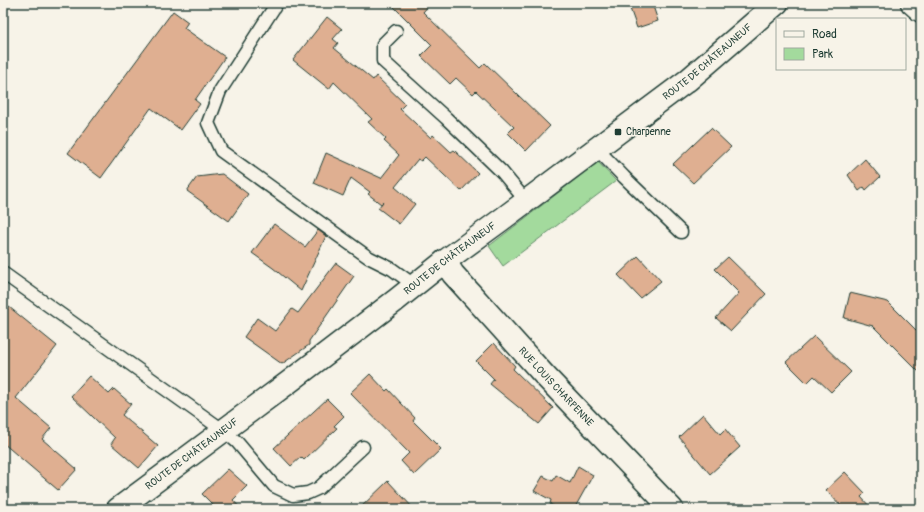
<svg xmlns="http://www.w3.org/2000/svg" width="924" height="512" viewBox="0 0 924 512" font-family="Pangolin,sans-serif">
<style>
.green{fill:#a3da9d;stroke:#618c68}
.building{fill:#dfaf91;stroke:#1f3d34}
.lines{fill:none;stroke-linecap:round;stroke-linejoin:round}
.lane-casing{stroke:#1f3d34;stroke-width:15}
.street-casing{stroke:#1f3d34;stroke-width:25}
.secondary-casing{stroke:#1f3d34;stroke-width:25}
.lane{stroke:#f7f3e8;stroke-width:12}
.street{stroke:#f7f3e8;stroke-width:22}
.secondary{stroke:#f7f3e8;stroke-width:22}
.poi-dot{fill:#1f3d34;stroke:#f7f3e8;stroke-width:1.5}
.labels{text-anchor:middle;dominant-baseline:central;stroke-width:3.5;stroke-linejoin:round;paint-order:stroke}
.street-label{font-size:10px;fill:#1f3d34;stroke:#f7f3e8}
.poi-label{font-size:10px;fill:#1f3d34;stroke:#f7f3e8;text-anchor:start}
</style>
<rect width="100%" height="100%" fill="#f7f3e8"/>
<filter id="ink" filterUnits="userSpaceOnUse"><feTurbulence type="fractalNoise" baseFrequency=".025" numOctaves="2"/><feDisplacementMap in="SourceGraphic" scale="8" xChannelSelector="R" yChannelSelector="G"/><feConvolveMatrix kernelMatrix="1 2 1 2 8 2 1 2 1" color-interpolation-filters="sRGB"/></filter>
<g filter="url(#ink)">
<path class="green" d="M598,162L616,181L503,266L489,246Z"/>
<path class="building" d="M390,3H431L423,12L480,68L485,63L550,126L526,151L508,133L514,127L476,91L473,94L456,78L450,84L421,56L432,45Z
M628,3H652L658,21L637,28Z
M173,11L188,22L184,28L225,57L195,100L200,104L181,130L151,108L101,178L68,153Z
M327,17L342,29L333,39L338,43L334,48L373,80L376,76L405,104L400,109L431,138L433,135L451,152L454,150L478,173L461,191L425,157L421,161L418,159L395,187L415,204L399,224L378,208L383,202L381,204L368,194L370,192L351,178L343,196L314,183L326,153L381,178L399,155L384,141L386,139L368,122L372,119L334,82L329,89L293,60Z
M711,128L731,147L693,183L673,164Z
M865,159L880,177L866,190L864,187L859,191L848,175Z
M222,174L248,194L229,221L187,191L197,177Z
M274,224L305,247L318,230L326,236L301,291L273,268L252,253Z
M638,256L661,281L640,298L618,275Z
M728,257L766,294L731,331L716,318L739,293L715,269Z
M336,263L354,276L309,341V345L282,364L244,337L257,318L275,331L292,309L298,313Z
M850,293L888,302L921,335V374L873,326L844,318Z
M3,302L57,346L16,398L51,428L42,439L77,469L58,490L3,443Z
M814,336L851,372L831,392L814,376L807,383L786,362Z
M494,343L515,366L513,369L553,408L539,424L490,384L494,379L476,361Z
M370,374L386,391L388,389L415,418L413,421L441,449L414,475L401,461L409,453L350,393Z
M89,376L109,394L114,389L131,404L122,415L158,446L139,468L111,444L115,438L71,396Z
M327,399L344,416L334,426L337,428L304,460L301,457L291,466L274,448Z
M703,414L720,434L725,429L740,447L710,474L679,437Z
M578,466L593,475L574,509H556L557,508L550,504L551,500L534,491L543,476L553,481L556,475L570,483Z
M228,469L247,486L233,500L241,509H217L202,494Z
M845,472L865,493L861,497L872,509H844L826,490Z
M388,481L414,509H359Z"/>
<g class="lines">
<g class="lane-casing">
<path id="lane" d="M277,3L220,91L208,123L221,151L368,257L392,269L414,285
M396,31L383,44V61L446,118L502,172L526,201
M596,148L624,177L681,232
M3,273L224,431L237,442L274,486L293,495L308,493L319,488L363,447"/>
</g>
<g class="street-casing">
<g id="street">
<path d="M912,3L921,11"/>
<path id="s1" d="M445,261L453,274L546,377L672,509"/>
</g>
</g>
<g class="secondary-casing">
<g id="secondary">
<path id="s2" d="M118,509L289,382L395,301L445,261L501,220L688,80L777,3"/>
</g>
</g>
<use href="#lane" class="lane"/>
<use href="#street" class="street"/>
<use href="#secondary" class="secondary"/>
</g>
</g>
<rect class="poi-dot" x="614" y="128" width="8" height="8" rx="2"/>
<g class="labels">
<g class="street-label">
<text stroke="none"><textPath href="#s2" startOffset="740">ROUTE DE CHÂTEAUNEUF</textPath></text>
<text stroke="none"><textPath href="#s2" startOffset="416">ROUTE DE CHÂTEAUNEUF</textPath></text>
<text stroke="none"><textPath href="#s1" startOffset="168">RUE LOUIS CHARPENNE</textPath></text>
<text stroke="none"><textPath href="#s2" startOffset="92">ROUTE DE CHÂTEAUNEUF</textPath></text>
</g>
<g class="poi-label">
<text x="626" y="132">Charpenne</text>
</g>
</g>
<rect width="924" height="512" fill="none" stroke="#f7f3e8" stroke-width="16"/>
<rect x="8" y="8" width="908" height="496" fill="none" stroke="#1f3d34" stroke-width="1.5" filter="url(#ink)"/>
<rect x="776" y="18" width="130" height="52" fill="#f7f3e8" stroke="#a1aaa0"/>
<rect x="784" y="31" width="20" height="6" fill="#f7f3e8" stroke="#a1aaa0"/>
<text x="812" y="38" font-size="12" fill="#1f3d34">Road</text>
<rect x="784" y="48" width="20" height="12" fill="#a3da9d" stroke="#a1aaa0"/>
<text x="812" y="58" font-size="12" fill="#1f3d34">Park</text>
</svg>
